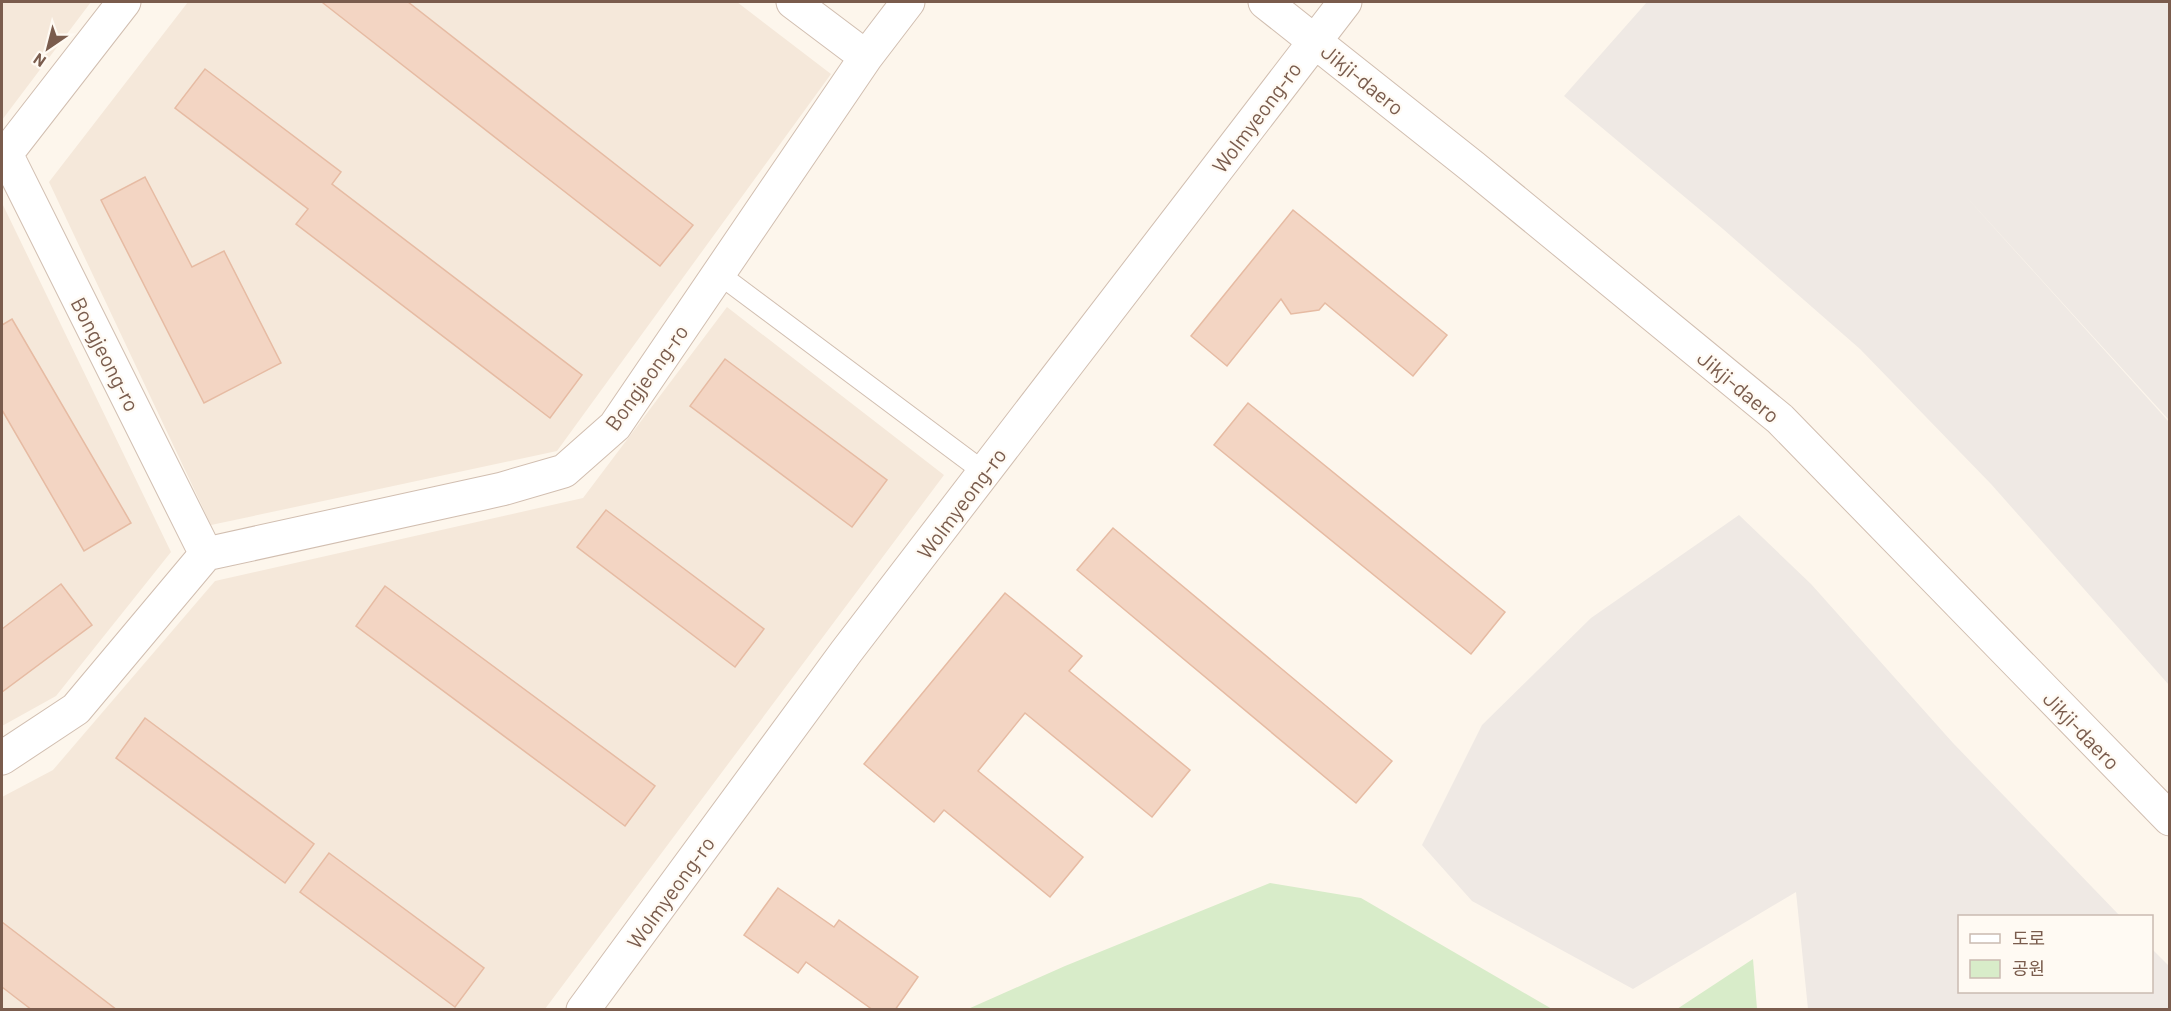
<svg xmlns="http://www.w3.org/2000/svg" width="2171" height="1011" viewBox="0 0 2171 1011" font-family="Barlow,'Noto Sans KR',sans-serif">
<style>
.residential{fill:#f5e8da}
.industrial{fill:#efe9e4}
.green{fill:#d8ecc9}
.building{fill:#f3d5c3;stroke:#e6bba3;stroke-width:1.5}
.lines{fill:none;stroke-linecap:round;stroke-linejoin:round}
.service-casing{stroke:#d1beb0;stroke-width:22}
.minor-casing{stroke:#d1beb0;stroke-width:35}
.tertiary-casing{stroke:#d1beb0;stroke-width:35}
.service{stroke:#fff;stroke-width:20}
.minor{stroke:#fff;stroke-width:33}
.tertiary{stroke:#fff;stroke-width:33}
.labels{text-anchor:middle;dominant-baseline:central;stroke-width:4.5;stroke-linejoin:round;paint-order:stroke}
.street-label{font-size:21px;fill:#7a5c4d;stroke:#fffaf3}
</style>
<rect width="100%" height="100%" fill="#fdf6ec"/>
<path class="residential" d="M2,2H91L2,120Z
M188,2H737L831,74L557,451L211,525L49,182Z
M2,203L171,552L56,696L2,726Z
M727,307L944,475L545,1009L2,1010V797L53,770L215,581L583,498Z"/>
<path class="industrial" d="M1647,2H2169V420L1961,191L2169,422V685L1991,484L1860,349L1723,229L1564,96Z
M1739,515L1811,584L1953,743L2120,916H1960V992H2152V949L2169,966V1009H1808L1796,892L1633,989L1472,901L1422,845L1482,725L1591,618Z"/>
<path class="green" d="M1270,883L1361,898L1552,1009H968L1065,966Z
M1753,959L1757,1009H1677Z"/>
<path class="building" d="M325,2H408L693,225L660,266L323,3Z
M205,69L341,172L332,184L582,375L550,418L296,224L308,209L175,108Z
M145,177L192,267L224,251L281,363L204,403L101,200Z
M1293,210L1447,335L1413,376L1325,303L1319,310L1291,314L1281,299L1227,366L1191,336Z
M12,319L131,523L84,551L2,410V325Z
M725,359L887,480L852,527L690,406Z
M1248,403L1505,612L1471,654L1214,445Z
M606,510L764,629L735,667L577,547Z
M1113,528L1392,761L1356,803L1077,570Z
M61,584L92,625L2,692V629Z
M385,586L655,786L625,826L356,626Z
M1005,593L1082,656L1069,671L1190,770L1152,817L1025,713L978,771L1083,857L1050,897L944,810L934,822L864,764Z
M145,718L314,844L285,883L116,758Z
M329,853L484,968L455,1007L300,892Z
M778,888L834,927L839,920L918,977L895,1010H873L806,962L798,973L744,935Z
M2,922L117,1010H32L2,987Z"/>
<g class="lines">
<g class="service-casing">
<path id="service" d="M719,274L984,472"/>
</g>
<g class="minor-casing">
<path id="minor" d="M793,2L866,57
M2,151L6,154L206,554
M6,154L124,2
M2,758L76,709L206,554L502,489L564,471L615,426L866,57L908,2"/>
</g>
<g class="tertiary-casing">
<path id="tertiary" d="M1265,2L1473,167L1780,419L2170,819
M583,1010L846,652L1345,2"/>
</g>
<use href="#service" class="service"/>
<use href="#minor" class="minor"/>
<use href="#tertiary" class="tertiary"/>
</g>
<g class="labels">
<g class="street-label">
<text transform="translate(1363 79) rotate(39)">Jikji-daero</text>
<text transform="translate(1256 117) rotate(-53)">Wolmyeong-ro</text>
<text transform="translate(106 354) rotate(63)">Bongjeong-ro</text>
<text transform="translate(646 377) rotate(-54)">Bongjeong-ro</text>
<text transform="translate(1739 386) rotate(40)">Jikji-daero</text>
<text transform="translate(961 503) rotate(-53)">Wolmyeong-ro</text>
<text transform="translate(2082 730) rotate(46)">Jikji-daero</text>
<text transform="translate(670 892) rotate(-54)">Wolmyeong-ro</text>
</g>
</g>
<rect width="2171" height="1011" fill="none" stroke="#7a5c4d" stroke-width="6"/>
<rect x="1958" y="915" width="195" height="78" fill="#fffaf3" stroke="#cabbb1" stroke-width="1.5"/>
<rect x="1970" y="934" width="30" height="9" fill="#ffffff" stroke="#cabbb1" stroke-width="1.5"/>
<text x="2012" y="945" font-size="18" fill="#7a5c4d">도로</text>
<rect x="1970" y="960" width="30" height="18" fill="#d8ecc9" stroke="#cabbb1" stroke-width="1.5"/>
<text x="2012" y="975" font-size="18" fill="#7a5c4d">공원</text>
<g transform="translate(48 48) rotate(215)" stroke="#fffaf3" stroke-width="4.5" paint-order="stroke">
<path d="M0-4.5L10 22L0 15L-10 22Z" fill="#7a5c4d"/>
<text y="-9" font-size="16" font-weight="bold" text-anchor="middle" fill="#7a5c4d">N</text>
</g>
</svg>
